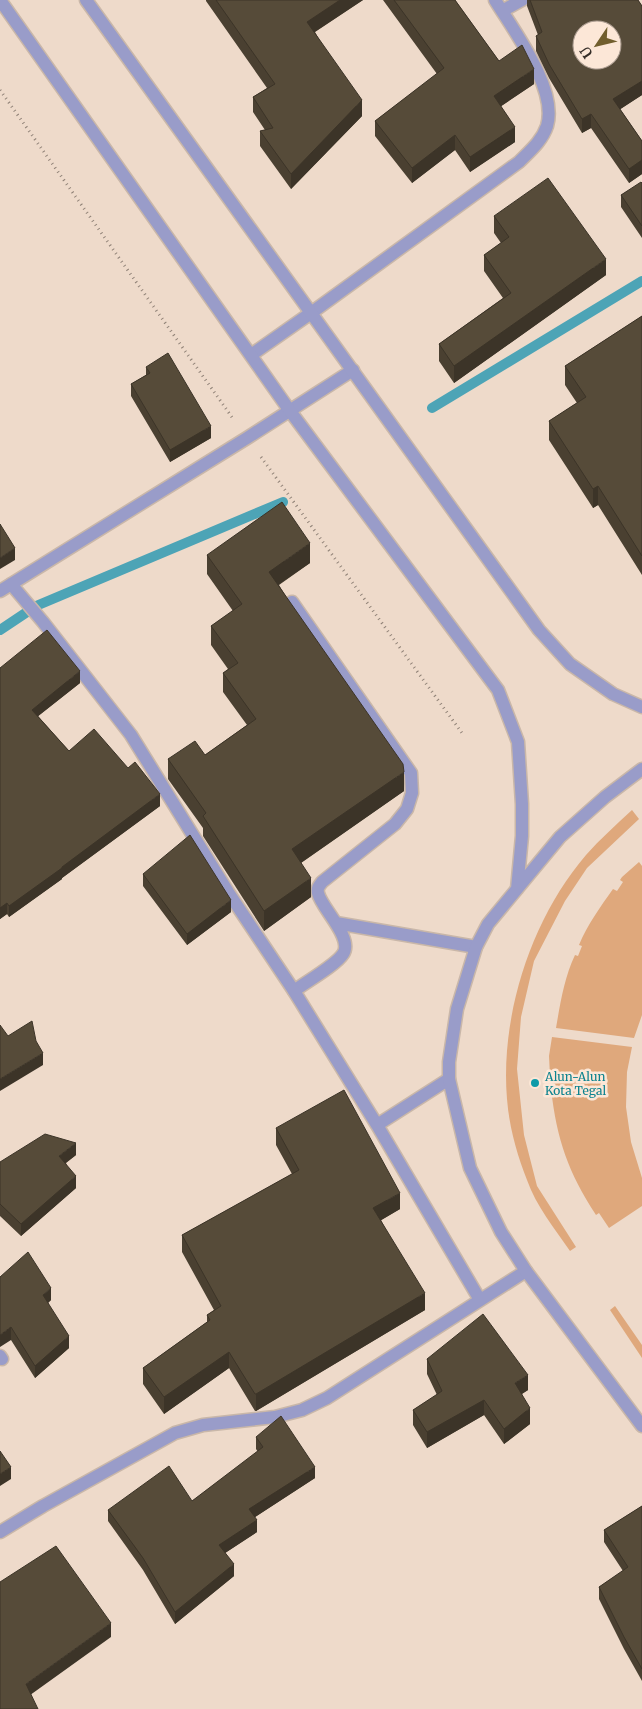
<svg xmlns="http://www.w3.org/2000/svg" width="642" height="1709" viewBox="0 0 642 1709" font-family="Merriweather,serif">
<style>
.green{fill:#dfa87c}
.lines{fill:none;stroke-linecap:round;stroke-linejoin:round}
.stream{stroke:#4da4b6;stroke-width:10}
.service-casing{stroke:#c9b7a9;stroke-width:15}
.minor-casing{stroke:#c9b7a9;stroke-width:15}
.tertiary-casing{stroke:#c9b7a9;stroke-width:15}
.path{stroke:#918378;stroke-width:3;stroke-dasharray:1 4;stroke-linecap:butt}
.service{stroke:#999cc9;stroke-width:12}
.minor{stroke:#999cc9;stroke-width:12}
.tertiary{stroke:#999cc9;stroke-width:12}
.wall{fill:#4a4031}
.shaded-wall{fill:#3c3428}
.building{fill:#564b39;stroke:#3c3428;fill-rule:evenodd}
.culture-dot{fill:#0f9aa8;stroke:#fce7d7;stroke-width:2}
.labels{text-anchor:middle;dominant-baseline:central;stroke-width:5;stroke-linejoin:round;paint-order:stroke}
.culture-label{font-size:12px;fill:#0d838f;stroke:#fce7d7;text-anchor:start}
</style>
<rect width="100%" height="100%" fill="#eedaca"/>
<path class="green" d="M632,810L639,819L587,868L565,901L534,961L521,1017L517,1069L524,1135L537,1186L576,1247L570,1251C555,1229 536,1206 527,1180C517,1155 509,1126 507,1099C500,1016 531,919 586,855C600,839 616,825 632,810Z
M639,862L642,866V1015L634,1038L556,1028C560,1005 564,978 575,955L578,956L582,946L579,945C587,925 601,906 613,889L617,891L623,882L620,880L622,877Z
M552,1037L632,1047L627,1072L626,1107L631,1142L642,1178V1206L609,1228L599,1213L596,1215C568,1172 557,1140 551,1089L553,1088L552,1077L550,1076L549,1056Z
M615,1306L642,1345V1358L610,1310Z"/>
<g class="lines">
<path class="stream" d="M432,408L642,281
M0,630L36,606L283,502"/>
<g class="service-casing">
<path id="service" d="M292,602L411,773L412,793L407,809L395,824L322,882C319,886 317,888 318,893C321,908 354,938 343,954C336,965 306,982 294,991
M336,923L476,947"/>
</g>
<g class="minor-casing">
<path id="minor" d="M502,11L522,0
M251,355L311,313L519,162C530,151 542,141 547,126C558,89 514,31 495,0
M11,584L43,622L131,735L228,892L294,991L377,1125L480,1300
M0,591L247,438L353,370
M377,1125L449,1079
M0,1356L2,1359
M0,1532L43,1506L175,1433L203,1425L275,1417L302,1410L327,1398L526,1271"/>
</g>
<g class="tertiary-casing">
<path id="tertiary" d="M0,0L290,411L498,690L518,742L522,804V836L517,889
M86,0L539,630L570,664L613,694L642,707
M642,769L605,797L560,837L488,924L476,947L457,1009L449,1062V1079L470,1168L501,1232L526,1271L642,1426"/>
</g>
<path class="path" d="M0,90L234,420
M261,457L462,733"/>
<use href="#service" class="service"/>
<use href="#minor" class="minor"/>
<use href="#tertiary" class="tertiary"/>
</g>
<path class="wall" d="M206,0H363L315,32L362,116L291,189L260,146V131L265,130L253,112V97L267,88L206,1Z
M383,0H455L499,61L534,84L501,106L515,142L470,172L455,150L412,183L375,136V121L437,74Z
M527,0H638L642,6V95L620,109L642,141V174L629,183L591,128L582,133L549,78L536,51V36L538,35L527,6Z
M642,183V238L621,207V195Z
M494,216L606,275L454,383L439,361V344L503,298L484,271V255L501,243L494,233Z
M642,316V575L598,505L593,508L549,440V421L577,403L565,385V366Z
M146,367L211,438L170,462L131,396V384L146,375Z
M207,555L310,563L279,585L404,791L301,863L311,897L264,931L203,836V828L168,779V759L205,755L247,725L223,692V673L228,669L211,645V626L233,611L207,574Z
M0,668L80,683L38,716L69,751L160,806L62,878V879L9,917L7,914L0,919Z
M143,874L231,912L187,945L143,886Z
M276,1128L400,1209L381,1220L425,1310L256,1411H255L229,1368L164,1414L143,1384V1368L207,1322V1315L214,1310L182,1252V1235L292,1174L276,1145Z
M76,1155L66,1163L76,1188L21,1236L0,1216V1162Z
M0,1277L51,1300L48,1303L69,1348L35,1378L11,1340Z
M427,1359L528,1390L522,1394L530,1424L504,1444L484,1415L427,1448L413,1425V1410L437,1395L427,1374Z
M256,1437L315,1478L255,1517L257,1532L225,1553L234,1576L175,1624L143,1570L108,1521V1510L192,1501L258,1452L256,1449Z
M642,1506V1681L624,1649L599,1599V1587L623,1571L604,1542V1530Z"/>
<path class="shaded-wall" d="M340,0H363L307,37V22Z
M534,69V84L494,111V96Z
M642,81V95L613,114V99Z
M362,100V116L291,189V174Z
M591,114V128L582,133V119Z
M515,127V142L470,172V157Z
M455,135V150L412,183V168Z
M642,160V174L629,183V169Z
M606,259V275L454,383V366Z
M211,426V438L170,462V450Z
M598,486V505L593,508V489Z
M310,543V563L269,591V572Z
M15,548V560L0,569V558Z
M80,671V683L32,721V710Z
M404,772V791L292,869V849Z
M160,794V806L62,878V879L9,917V906Z
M311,878V897L264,931V911Z
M231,900V912L187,945V934Z
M7,903V914L0,919V908Z
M43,1053V1065L0,1091V1079Z
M76,1143V1155L59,1168V1156Z
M76,1176V1188L21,1236V1224Z
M400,1193V1209L373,1225V1208Z
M51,1288V1300L43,1307V1295Z
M425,1293V1310L256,1411V1394Z
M11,1327V1340L0,1347V1335Z
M69,1336V1348L35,1378V1366Z
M229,1352V1368L164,1414V1397Z
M528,1375V1390L515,1398V1383Z
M484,1400V1415L427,1448V1432Z
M530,1408V1424L504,1444V1429Z
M11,1467V1479L0,1486V1474Z
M315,1467V1478L249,1521V1509Z
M257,1520V1532L219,1557V1545Z
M234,1564V1576L175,1624V1612Z
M111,1623V1637L26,1698V1684Z"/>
<path class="building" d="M216,0H340L307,22L362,100L291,174L260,131L273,128L253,97L275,84Z
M394,0H455L499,61L522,45L534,69L494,96L515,127L470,157L455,135L412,168L375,121L444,68Z
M530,0H638L642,6V81L613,99L642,141V160L629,169L591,114L582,119L549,64L536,36L542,32ZM582,30H612V60H582Z
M548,178L606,259L454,366L439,344L511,293L484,255L509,237L494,216Z
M641,182L642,183V226L621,195Z
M642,316V556L598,486L593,489L549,421L586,397L565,366Z
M168,353L211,426L170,450L131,384L150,373L146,367Z
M282,502L310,543L269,572L403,764L404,772L292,849L311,878L264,911L203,816L206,813L168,759L195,741L205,755L256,719L223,673L238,663L211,626L242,604L207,555Z
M0,524L15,548L0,558Z
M47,630L80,671L32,710L69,751L94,729L128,768L135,762L160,794L62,867V868L9,906L7,903L0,908V668Z
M190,835L231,900L187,934L143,874Z
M32,1021L36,1041L43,1053L0,1079V1025L8,1036Z
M344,1090L400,1193L373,1208L425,1293L256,1394H255L229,1352L164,1397L143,1368L210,1320L207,1315L221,1306L182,1235L299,1170L276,1128Z
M45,1134L76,1143L59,1156L76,1176L21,1224L0,1204V1162Z
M28,1252L51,1288L43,1295L69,1336L35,1366L11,1327L0,1335V1277Z
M483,1314L528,1375L515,1383L530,1408L504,1429L484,1400L427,1432L413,1410L442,1391L427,1359Z
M281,1416L315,1467L249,1509L257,1520L219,1545L234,1564L175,1612L143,1558L108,1510L169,1466L192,1501L263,1447L256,1437Z
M0,1451L11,1467L0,1474Z
M642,1506V1669L624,1637L599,1587L628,1567L604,1530Z
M56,1546L111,1623L26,1684L38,1709H0V1582Z"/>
<circle class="culture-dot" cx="535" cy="1083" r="5"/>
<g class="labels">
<g class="culture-label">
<text x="545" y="1076">Alun-Alun<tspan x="545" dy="14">Kota Tegal</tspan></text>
</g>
</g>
<g transform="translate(597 45) rotate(235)"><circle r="24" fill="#fce7d7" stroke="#ac9d91"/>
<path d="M0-4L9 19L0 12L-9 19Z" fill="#715e2d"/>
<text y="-8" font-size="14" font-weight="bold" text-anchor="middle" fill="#352d27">U</text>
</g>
</svg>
